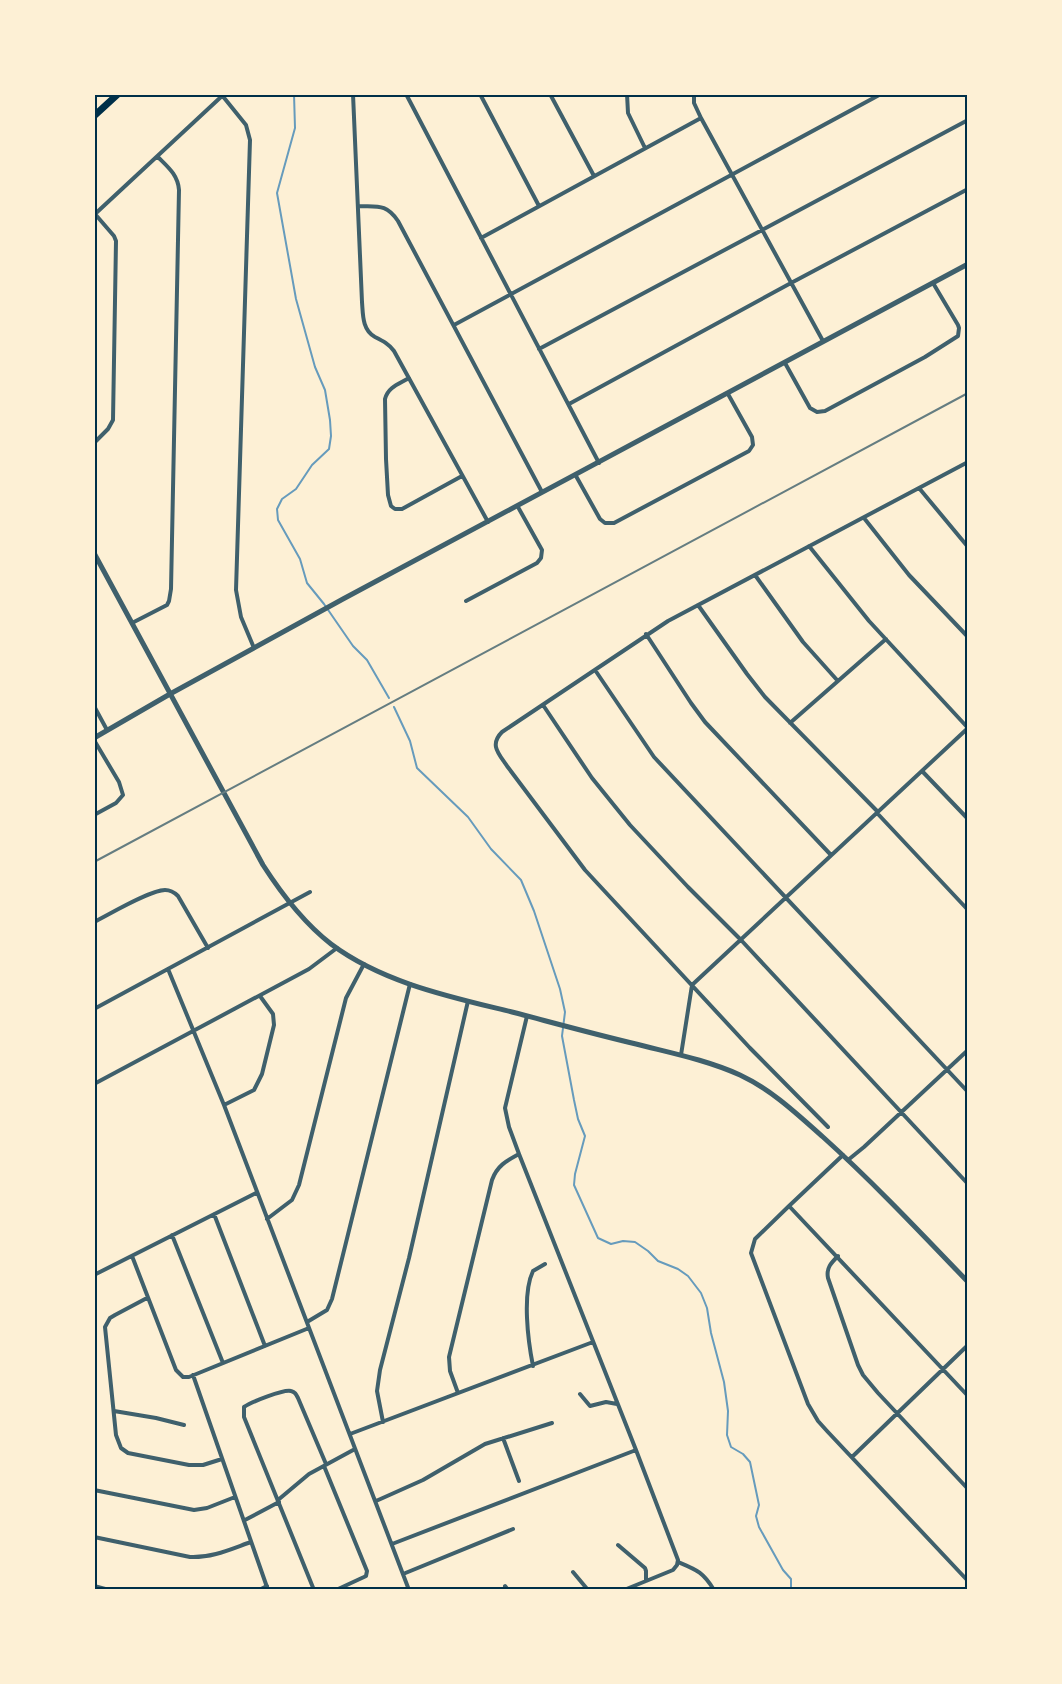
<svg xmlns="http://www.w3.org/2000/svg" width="1062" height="1684" viewBox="0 0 1062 1684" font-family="Literata,serif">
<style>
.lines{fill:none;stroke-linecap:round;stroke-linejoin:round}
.stream{stroke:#669bbc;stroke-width:2}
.minor{stroke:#3f606c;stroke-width:4}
.tertiary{stroke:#3f606c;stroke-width:5}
.primary{stroke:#003049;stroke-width:7}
.rail{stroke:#657d81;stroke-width:2}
.neatline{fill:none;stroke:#003049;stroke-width:2}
</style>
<rect width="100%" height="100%" fill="#fdf0d5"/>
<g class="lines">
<path class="stream" d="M294,94L295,128L277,193L296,299L315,367L325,390L330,420L331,436L329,449L312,465L296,489L282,499L277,509L278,520L300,559L307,583L324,604L353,646L367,660L389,698
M394,707L410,741L417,768L468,817L491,849L521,880L534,911L560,989L565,1012L562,1036L574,1100L578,1119L585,1136L575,1174L574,1185L598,1238L611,1244L623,1241L635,1242L648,1251L658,1261L678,1269L688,1276L701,1293L707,1308L711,1333L724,1382L728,1411L727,1435L731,1447L743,1454L750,1462L759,1505L756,1516L759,1527L783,1570L791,1579V1590"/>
<path class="minor" d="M221,94L246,125L250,140L236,590L241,617L254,648
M353,94L362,302C363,314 362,330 375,337C383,341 389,344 394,351L488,522
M406,94L599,463
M480,94L539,206
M550,94L594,176
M627,94L628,113L645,148
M694,94V103L701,118L823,341
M358,206C377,207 386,203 398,221L542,492
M95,214L222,96
M481,238L701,118
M454,325L881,94
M539,349L968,120
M785,363L810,408L817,412L825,411L925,357L958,336L959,328L958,325L933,283
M409,378C399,384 388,387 385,399L386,459L388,495L391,506L395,509H402L462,476
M569,404L791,283L968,189
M94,443L108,429L113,420L116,241L114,236L95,214
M576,476L600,519L605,523H614L749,451L753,445L752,437L728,394
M919,488L968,547
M864,518L909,575L968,637
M809,546L869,621L968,728
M755,575L803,642L837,680
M466,601L537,563L541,558L542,550L518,507
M698,605L747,674L765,697L878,812
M132,623L167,605L169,601L171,589L179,190C178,175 168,167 158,157
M646,634L691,703L705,722L831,855
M595,670L654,757L968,1092
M543,705L592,778L630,825L688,887L741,940L968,1184
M94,706L107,730
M790,723L886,639
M94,740L119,782L123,795L116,803L94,815
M922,771L968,819
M877,813L968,910
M94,922C110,914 150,890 165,890C171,890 174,892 178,896L208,948
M168,969L224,1105L409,1590
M94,1009L310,892
M527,1016L505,1108L509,1127L519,1154L636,1450L678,1560L677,1565L673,1570L624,1590
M681,1055L692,985L968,728
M94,1084L309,969L337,948
M224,1105L254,1090L262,1074L274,1025L273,1014L260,996
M828,1127L750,1048L585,870L507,766C499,754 489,745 502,732L668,621L968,462
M843,1155L789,1206L968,1396
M848,1160L864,1147L968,1050
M789,1206L755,1239L751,1253L808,1404L818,1421L827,1431L968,1581
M214,1214L265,1346
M267,1219L292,1200L299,1185L346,998L364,964
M172,1235L223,1363
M132,1256L176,1370L183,1377H189L309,1328
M838,1256C831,1263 826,1268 828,1278L858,1365L863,1375L878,1393L968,1489
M94,1275L256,1193
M147,1298L115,1315L110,1318L105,1327L116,1435L121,1448L128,1453L189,1465H203L222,1459
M307,1322L327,1310L332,1299L410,984
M533,1366C528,1341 522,1294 533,1271L545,1264
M193,1375L268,1590
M458,1393L450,1371L449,1357L492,1180C497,1166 506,1161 519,1154
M580,1394L590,1406L606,1402L617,1404
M114,1411L156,1418L184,1425
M383,1422L377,1391L380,1370L409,1258L468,1001
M350,1434L593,1342
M503,1438L519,1481
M852,1457L968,1345
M324,1466L367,1571L366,1576L364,1577L336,1590
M94,1490L194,1510L207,1508L235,1497
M278,1500L309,1474L355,1449
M376,1501L423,1480L485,1444L552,1423
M245,1520L279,1502
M94,1537L190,1557C212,1558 231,1549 251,1542
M392,1544L636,1450
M618,1545L645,1568L646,1571V1581
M678,1562C697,1570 703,1572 714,1590
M573,1572L588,1590
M403,1574L513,1529
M94,1586L109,1590
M505,1586L508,1590
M259,1590L267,1586
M314,1590L244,1417V1407C251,1402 284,1389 291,1391C295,1392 296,1394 298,1398L326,1464"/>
<path class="tertiary" d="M94,553L263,865C281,893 304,923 331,944C383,983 451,997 512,1012C554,1023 594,1034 636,1044C671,1053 707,1060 740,1075C772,1090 797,1114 823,1137C874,1183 921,1233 968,1282
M94,738L170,694L343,599L968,264"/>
<path class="primary" d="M94,116L118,94"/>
<path class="rail" d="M94,862L968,393"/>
</g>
<rect width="1062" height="1684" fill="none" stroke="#fdf0d5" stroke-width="192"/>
<rect x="96" y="96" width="870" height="1492" class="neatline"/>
</svg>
